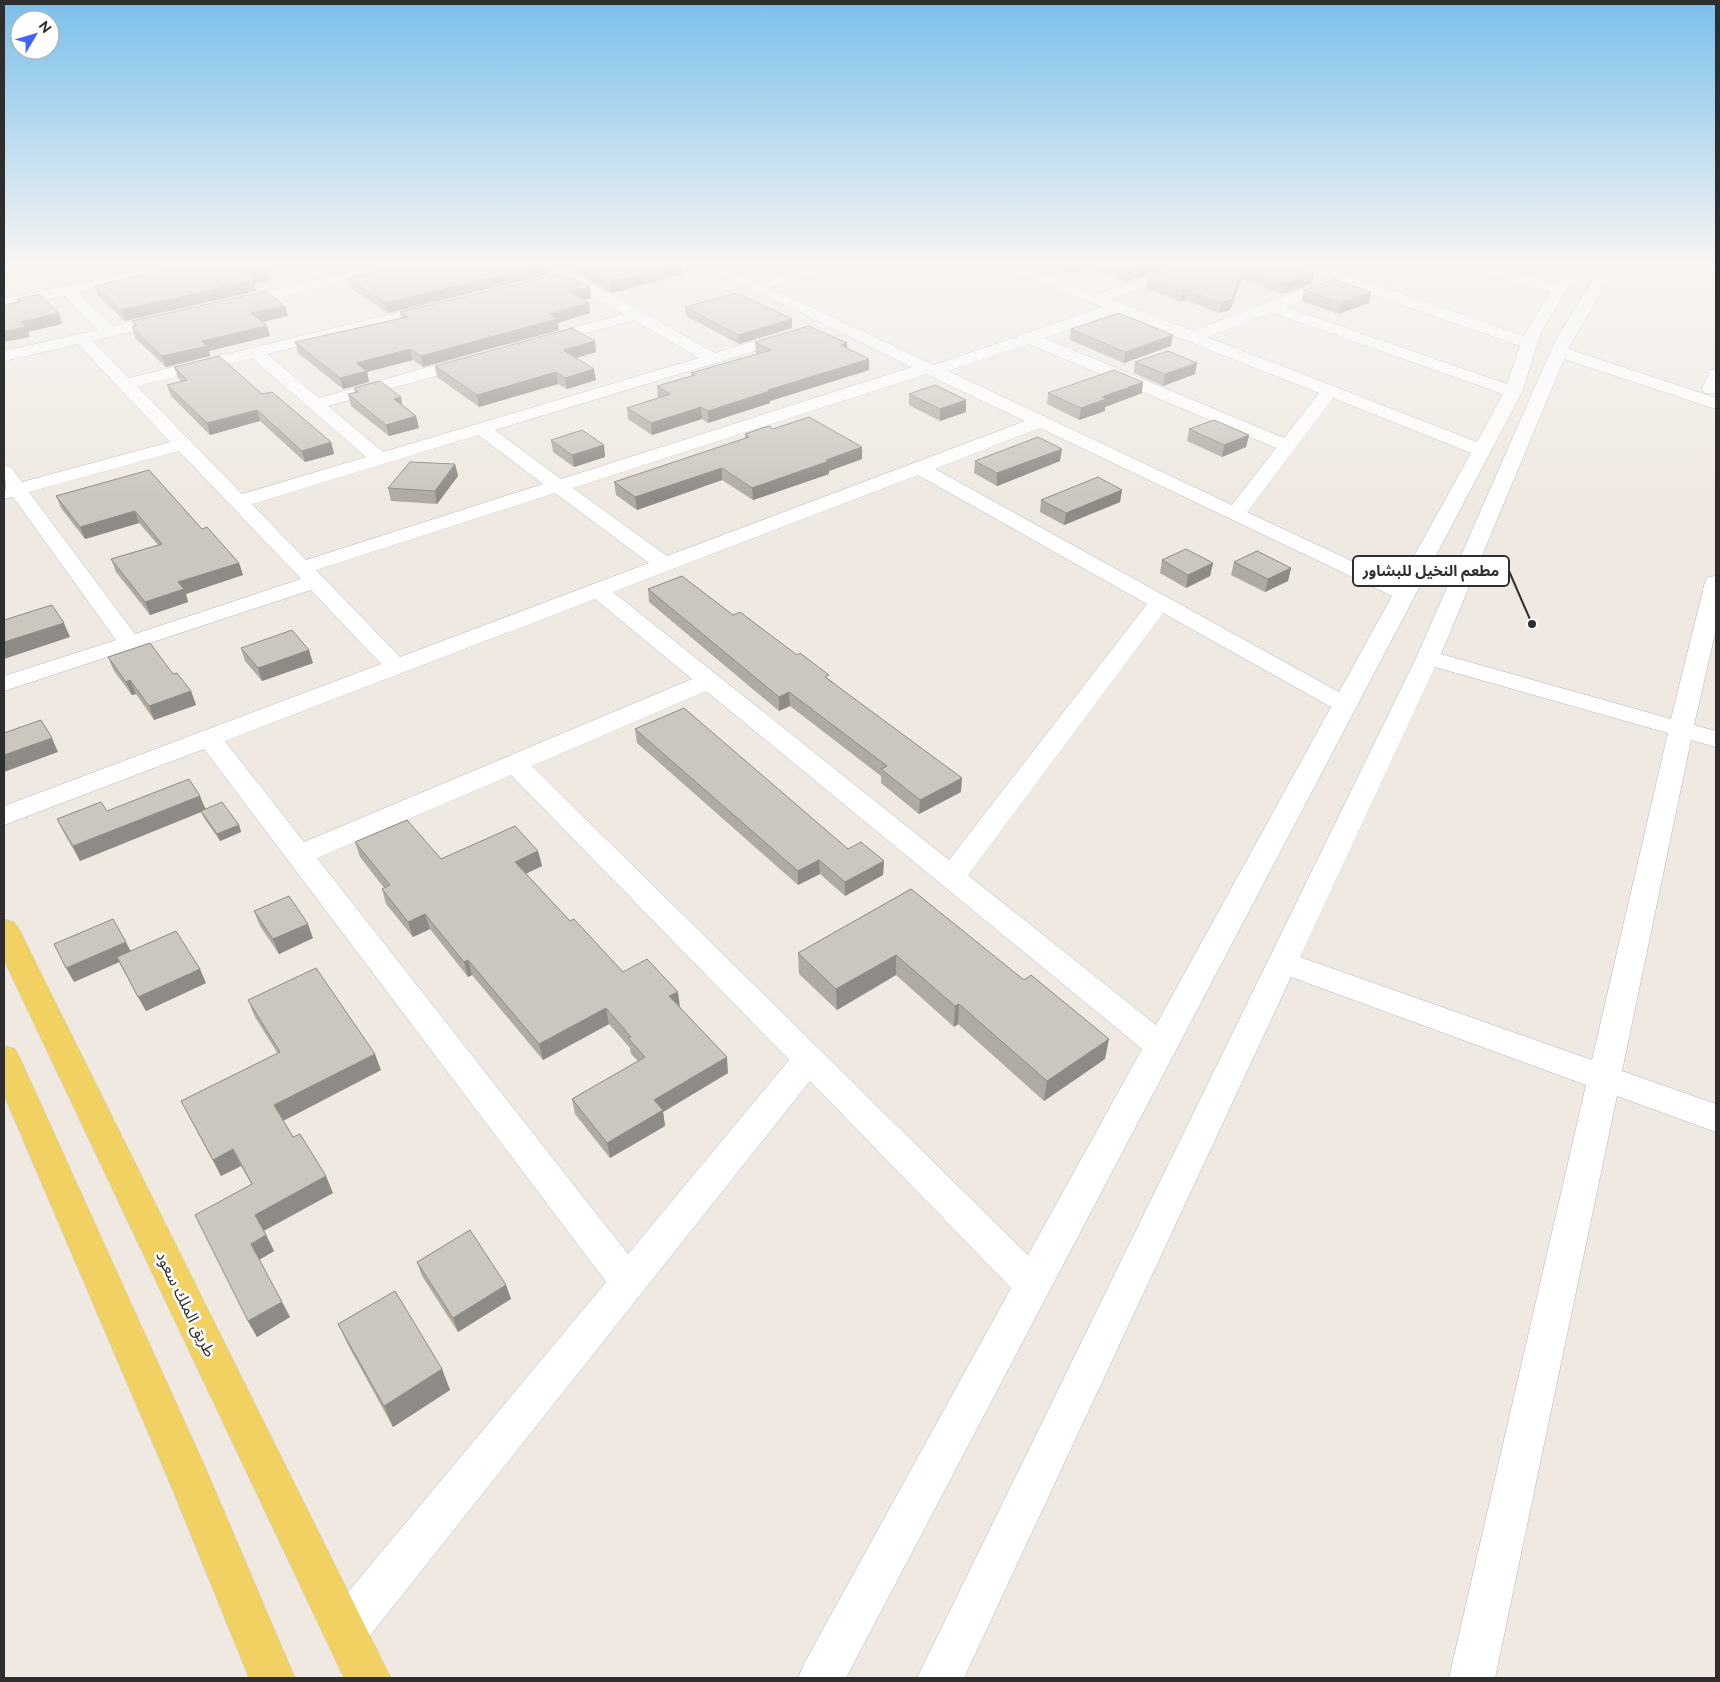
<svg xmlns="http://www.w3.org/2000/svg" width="1720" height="1682" viewBox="0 0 1720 1682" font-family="Raleway,'Noto Sans Arabic',sans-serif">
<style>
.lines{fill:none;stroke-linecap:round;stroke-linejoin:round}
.minor-casing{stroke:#b4b7c1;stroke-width:1}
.major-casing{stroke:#c9c9c9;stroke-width:1}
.minor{fill:#fff;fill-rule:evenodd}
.major{fill:#f2d163;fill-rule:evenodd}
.wall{fill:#afaba4}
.shaded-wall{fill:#8e8b86}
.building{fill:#cbc7bf;stroke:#8e8b86}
.labels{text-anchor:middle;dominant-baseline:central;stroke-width:5;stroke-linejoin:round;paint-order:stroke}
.near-street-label{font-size:16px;fill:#2e2e2e;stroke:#fff}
.leader{fill:none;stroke:#2e2e2e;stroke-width:2}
.callout-dot{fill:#2e2e2e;stroke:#fff;stroke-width:2}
.callout{fill:#fff;stroke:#2e2e2e;stroke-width:2}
.callout-label{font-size:15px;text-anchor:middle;font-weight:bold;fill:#2e2e2e}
</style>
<rect width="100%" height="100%" fill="#efe9e1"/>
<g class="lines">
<g class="minor-casing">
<path id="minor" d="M181,262H210L203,266L78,293L112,326L170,313L178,318L176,321L93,341L129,378L437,303L442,305L445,308L442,311L267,354L319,398L467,356H479L481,360L479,364L328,406L383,452L699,358L634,320L541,346L535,344L533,341L535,338L623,314L535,262H553L715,353L792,330L800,335L798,338L495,430L561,479L912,367L697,262H716L758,282L826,262H850L848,265L770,288L934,365L1103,307L996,265L994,262H1015L1096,294L1187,262H1209L1207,265L1110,299L1193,331L1329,279L1291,265L1289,262H1311L1524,336L1550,292L1462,265L1460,262H1483L1555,284L1570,262H1584L1541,332L1522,392L846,1678H798L805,1662L1011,1288L810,1081L361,1647L345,1654L329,1647L322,1631L329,1615L606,1282L204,749L4,825V806L381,664L311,590L4,691V676L116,640L13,497L4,499L6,487L4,465L11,467L22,482L170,442L78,344L4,361V351L98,330L64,296L4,309V299ZM1343,284L1520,346L1507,384L1285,307ZM1271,312L1503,394L1477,442L1207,337ZM1117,313L1319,393L1284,438L1044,338ZM1029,344L1276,448L1232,505L948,371ZM252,358L366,457L242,494L137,386ZM926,374L1025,421L667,556L573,488ZM1333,398L1471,453L1399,583L1247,512ZM1040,428L1392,596L1339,692L935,469ZM478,435L543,484L306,560L252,504ZM179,451L301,579L135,634L29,492ZM918,475L1147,604L949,860L613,592ZM555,493L649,563L400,657L316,570ZM595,599L692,679L304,842L225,741ZM1163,613L1331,707L1156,1025L968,875ZM706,691L1142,1049L1028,1255L532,766ZM511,775L789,1060L628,1254L317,858Z
M293,262H310L332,276L391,262H419L412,266L234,308L226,303L229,300L317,279Z
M1604,262H1618L1568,349L1716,398V409L1564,359L1441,654L1671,719L1705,582L1708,577L1716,576V629L1694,725L1716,731V747L1691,740L1622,1071L1716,1104V1132L1617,1096L1495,1678H1449L1586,1085L1291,977L964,1678H917L1416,658L1555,341ZM1435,667L1668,733L1592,1060L1300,957Z
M1716,369V393H1705L1702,389L1710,370Z"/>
</g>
<g class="major-casing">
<path id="major" d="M4,919L14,922L19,929L391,1678H344L4,960Z
M4,1046L15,1049L20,1058L206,1469L295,1678H249L174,1493L4,1095Z"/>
</g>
<use href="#minor" class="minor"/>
<use href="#major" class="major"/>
</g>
<path class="wall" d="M391,262L549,274L388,313L350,288L348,278L392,267Z
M558,262H678L682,264V274L612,293Z
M1038,262H1180L1127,281L1091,268L1070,274Z
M1193,262H1246V264L1314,273L1312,283L1283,294L1242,279L1230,310L1219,313L1185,300L1181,302L1146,288L1148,278Z
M268,270L271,280L254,284L256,291L125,321L98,296L95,286Z
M1304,290L1371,292L1369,303L1338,314L1302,301Z
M591,298L584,300L589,303L590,313L558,323L559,330L423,367L413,360L367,372L369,382L343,389L298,353L295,342L401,318L400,312Z
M285,306L288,316L262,322L270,336L209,351L210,356L166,367L135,338L132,327H134L132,321Z
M685,307L792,328L739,344L686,316Z
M1071,329L1171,346L1124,363L1070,340Z
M755,342L847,348L869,359V370L770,401V403L708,423L702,419L652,435L628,419L627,408L658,398L657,386L691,376V373L758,354L756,353Z
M596,352L576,358L596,380L567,389L558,384L479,407L437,377L435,366Z
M1135,362L1195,374L1163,386L1134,373Z
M174,367L262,394L331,442L334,454L305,462L260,421L210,435L171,396L167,385L181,381L178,378Z
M354,388L403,405L416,416L419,428L389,436L351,406L348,394L355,393Z
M1048,393H1142L1105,407V411L1079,420L1047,404Z
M909,394L966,412L940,421L909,405Z
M773,429L862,447V459L829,471V474L753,500L722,480L637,510L616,495L614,482L745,438V434Z
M1189,429L1249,435L1246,447L1222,457L1187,441Z
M551,440L604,445L605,457L574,467L553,452Z
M975,461H1060L997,486L974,473Z
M455,464L458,476L437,504L391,501L388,488Z
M149,470L202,529L239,563L243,575L186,594L188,602L150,615L116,572L111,559L158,545L139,523L85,539L61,508L56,496Z
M1122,490L1120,502L1064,525L1040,512L1041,500Z
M1162,560L1213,563L1210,576L1186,588L1160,573Z
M1234,562L1291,568L1288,581L1265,592L1231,575Z
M648,589L733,615L829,679L961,792L919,814L881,783V776L790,706L779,711L649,602Z
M241,648L313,663L262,681L245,661Z
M108,657L173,674L191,691L196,705L154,720L136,694L132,695L114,671Z
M635,729L848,849L884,861L883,875L845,896L820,874L798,885L637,743Z
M205,809L239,825L241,832L220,841L204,818L201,812L80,861L64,833L57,819Z
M355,842L441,859L538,851L542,866L526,874L570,921L623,972L680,1007L728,1073L663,1112L665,1126L610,1158L575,1114L572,1099L638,1061L631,1054L630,1048L609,1024L543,1060L472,975L468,977L430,929L413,937L386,904L382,889L384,888L360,857Z
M911,889L1105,1059L1044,1101L958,1024L954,1027L896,975L837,1010L799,974L798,953Z
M254,911L313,938L279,954L260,926Z
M131,950L206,983L146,1011L119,962L74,982Z
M248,1000L381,1070L283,1121L293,1137L333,1193L264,1231L274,1251L259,1260L290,1317L257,1337L248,1321L252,1185L241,1166L221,1176L181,1101L278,1054L255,1017Z
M417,1262L506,1285L511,1299L458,1332L422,1276Z
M338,1324L442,1369L450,1390L393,1427L348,1345Z"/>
<path class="shaded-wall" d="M1076,262H1091V268L1070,274V264Z
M1153,262H1180L1127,281L1128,271Z
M548,264L549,274L388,313L385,303Z
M682,264V274L612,293L610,282Z
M1243,269L1242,279L1230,310L1219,313L1221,303Z
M268,270L271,280L254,284L256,291L125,321L121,310L245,275Z
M1314,273L1312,283L1283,294L1285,284Z
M590,287L591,298L572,303L571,292Z
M1186,290L1185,300L1181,302L1183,291Z
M1371,292L1369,303L1338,314L1341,303Z
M589,303L590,313L558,323L559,330L423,367L421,356L549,314Z
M285,306L288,316L254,324L251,313Z
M59,313L62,324L28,332L30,337L4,342V331L21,322Z
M792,319V328L739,344L738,335Z
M267,326L270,336L209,351L210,356L166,367L162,356L202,341Z
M1173,335L1171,346L1124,363L1125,352Z
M595,341L596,352L565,361L563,350Z
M847,343L848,354L841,345Z
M410,349L413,360L367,372L369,382L343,389L340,378L356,363Z
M869,359V370L770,401V403L708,423V411L768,390Z
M1197,363L1195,374L1163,386L1165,374Z
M594,369L596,380L567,389L565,378Z
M556,372L558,384L479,407L477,395Z
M1143,382L1142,393L1105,407V411L1079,420L1081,408L1102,397Z
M401,397L403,408L394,399Z
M966,400V412L940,421V409Z
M701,407L702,419L652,435L651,423Z
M257,410L260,421L210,435L207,423Z
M416,416L419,428L389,436L386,425Z
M1249,435L1246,447L1222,457L1224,445Z
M331,442L334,454L305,462L302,451Z
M604,445L605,457L574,467L572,455Z
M862,447V459L829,471V474L753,500L752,488L826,460Z
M1062,449L1060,461L997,486V473Z
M455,464L458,476L437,504L435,491Z
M722,468V480L637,510L635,497Z
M1122,490L1120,502L1064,525L1066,513Z
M135,511L139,523L85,539L80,527Z
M239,563L243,575L186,594L188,602L150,615L145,602L178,582Z
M1213,563L1210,576L1186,588L1188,575Z
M1291,568L1288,581L1265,592L1268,579Z
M64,623L70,637L4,659V642Z
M309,650L313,663L262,681L258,668Z
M130,680L136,694L132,695L126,682Z
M191,691L196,705L154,720L149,706Z
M789,692L790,706L779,711V697Z
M52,738L58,752L4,772V755Z
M962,778L961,792L919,814L920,800Z
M200,796L206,810L80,861L73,846Z
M239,825L241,832L220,841L217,834Z
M538,851L542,866L518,877L515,862Z
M819,860L820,874L798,885V871Z
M884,861L883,875L845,896V882Z
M425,914L430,929L413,937L408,922Z
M308,924L313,938L279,954L273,939Z
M126,942L133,956L74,982L66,968Z
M896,955V975L837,1010L836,989Z
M468,960L472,975L468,977L464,962Z
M200,969L206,983L146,1011L138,997Z
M678,992L680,1007L669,996Z
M959,1004L958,1024L954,1027L955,1006Z
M606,1008L609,1024L543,1060L539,1044Z
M1109,1039L1105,1059L1044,1101L1047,1081Z
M375,1054L381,1070L281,1122L274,1105Z
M727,1057L728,1073L663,1112L665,1126L610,1158L607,1143L654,1100Z
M233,1149L241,1166L221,1176L213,1160Z
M326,1176L333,1193L263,1231L255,1215Z
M266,1235L274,1251L259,1260L251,1244Z
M506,1285L511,1299L458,1332L453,1318Z
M282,1302L290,1317L257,1337L248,1321Z
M442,1369L450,1390L393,1427L384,1406Z"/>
<path class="building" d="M197,262H258L268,270L245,275L253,281L121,310L95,286Z
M391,262H546L548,264L385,303L348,278L397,266Z
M574,262H678L682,264L610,282Z
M1066,262H1076L1070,264Z
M1105,262H1153L1128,271Z
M1193,262H1246L1245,264L1251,262H1284L1314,273L1285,284L1243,269L1232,299L1221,303L1186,290L1183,291L1148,278Z
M563,273L590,287L571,292L589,303L549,314L557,319L421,356L410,349L356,363L367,371L340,378L295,342L407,317L400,312Z
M1334,279L1371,292L1341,303L1304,290Z
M266,291L285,306L251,313L267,326L202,341L207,346L162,356L132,327L137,326L132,321Z
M737,293L792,319L738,335L685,307Z
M39,294L59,313L21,322L26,327L4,331V305L20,301L17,299Z
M1119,313L1173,335L1125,352L1071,329Z
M809,326L847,343L841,345L869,359L768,390L770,391L708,411L701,407L651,423L627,408L670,394L657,386L695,375L691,373L771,350L755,342Z
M572,328L595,341L563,350L594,369L565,378L556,372L477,395L435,366Z
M1168,351L1197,363L1165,374L1135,362Z
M219,356L262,394L272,392L331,442L302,451L257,410L207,423L167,385L187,380L174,367Z
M1114,370L1143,382L1102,397L1106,399L1081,408L1048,393Z
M380,381L401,397L394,399L416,416L386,425L348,394L358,392L354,388Z
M935,385L966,400L940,409L909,394Z
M809,417L862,447L826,460L829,461L752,488L722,468L635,497L614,482L749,437L745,434L769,426L773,429Z
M1214,420L1249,435L1224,445L1189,429Z
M582,430L604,445L572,455L551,440Z
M1038,437L1062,449L997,473L975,461Z
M410,462L455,464L435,491L388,488Z
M149,470L202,529L207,527L239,563L178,582L184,589L145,602L111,559L162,544L135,511L80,527L56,496Z
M1098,477L1122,490L1066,513L1041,500Z
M1186,549L1213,563L1188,575L1162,560Z
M1257,551L1291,568L1268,579L1234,562Z
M682,576L733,615L740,612L797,655L800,653L829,675L825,677L962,778L920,800L881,769L887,766L789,692L779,697L648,589Z
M52,605L64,623L4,642V620Z
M292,630L309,650L258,668L241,648Z
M150,643L173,674L177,673L191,691L149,706L130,680L126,682L108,657Z
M684,708L848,849L861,842L884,861L845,882L819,860L798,871L635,729Z
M41,720L52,738L4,755V733Z
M189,779L200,796L73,846L57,819L101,802L107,811Z
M222,802L239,825L217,834L201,811Z
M407,820L441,859L515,826L538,851L515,862L570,921L574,919L623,972L647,959L678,992L669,996L727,1057L654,1100L663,1110L607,1143L572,1099L645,1057L628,1038L631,1037L606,1008L539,1044L468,960L464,962L425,914L408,922L382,889L390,885L355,842Z
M911,889L1024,980L1031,975L1109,1039L1047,1081L959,1004L955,1006L896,955L836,989L798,953Z
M289,896L308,924L273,939L254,911Z
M113,919L126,942L66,968L54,944Z
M176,931L200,969L138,997L117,957Z
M316,968L375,1054L274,1105L293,1137L300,1134L326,1176L255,1215L266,1235L251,1244L282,1302L248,1321L195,1215L252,1184L233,1149L213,1160L181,1101L280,1052L248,1000Z
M470,1230L506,1285L453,1318L417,1262Z
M395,1291L442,1369L384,1406L338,1324Z"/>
<linearGradient id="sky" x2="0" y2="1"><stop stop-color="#7abfeb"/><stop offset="0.53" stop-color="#f8f5f2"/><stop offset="1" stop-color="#f8f5f2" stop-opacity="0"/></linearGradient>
<rect width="1720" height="498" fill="url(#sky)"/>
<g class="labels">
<g class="near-street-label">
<text transform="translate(186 1304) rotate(64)">طريق الملك سعود</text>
</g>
</g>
<path class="leader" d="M1532 624L1509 571"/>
<circle class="callout-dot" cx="1532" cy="624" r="5"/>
<rect class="callout" x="1353" y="556" width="156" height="30" rx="5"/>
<g class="callout-label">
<text x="1431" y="576">مطعم النخيل للبشاور</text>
</g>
<rect width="1720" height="1682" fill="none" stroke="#2e2e2e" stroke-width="10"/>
<g transform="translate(35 35) rotate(52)"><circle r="24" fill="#ffffff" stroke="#ababab"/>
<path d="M0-4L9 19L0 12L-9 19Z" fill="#4264fb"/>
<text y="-8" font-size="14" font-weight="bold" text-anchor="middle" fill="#2e2e2e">N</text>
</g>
</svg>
